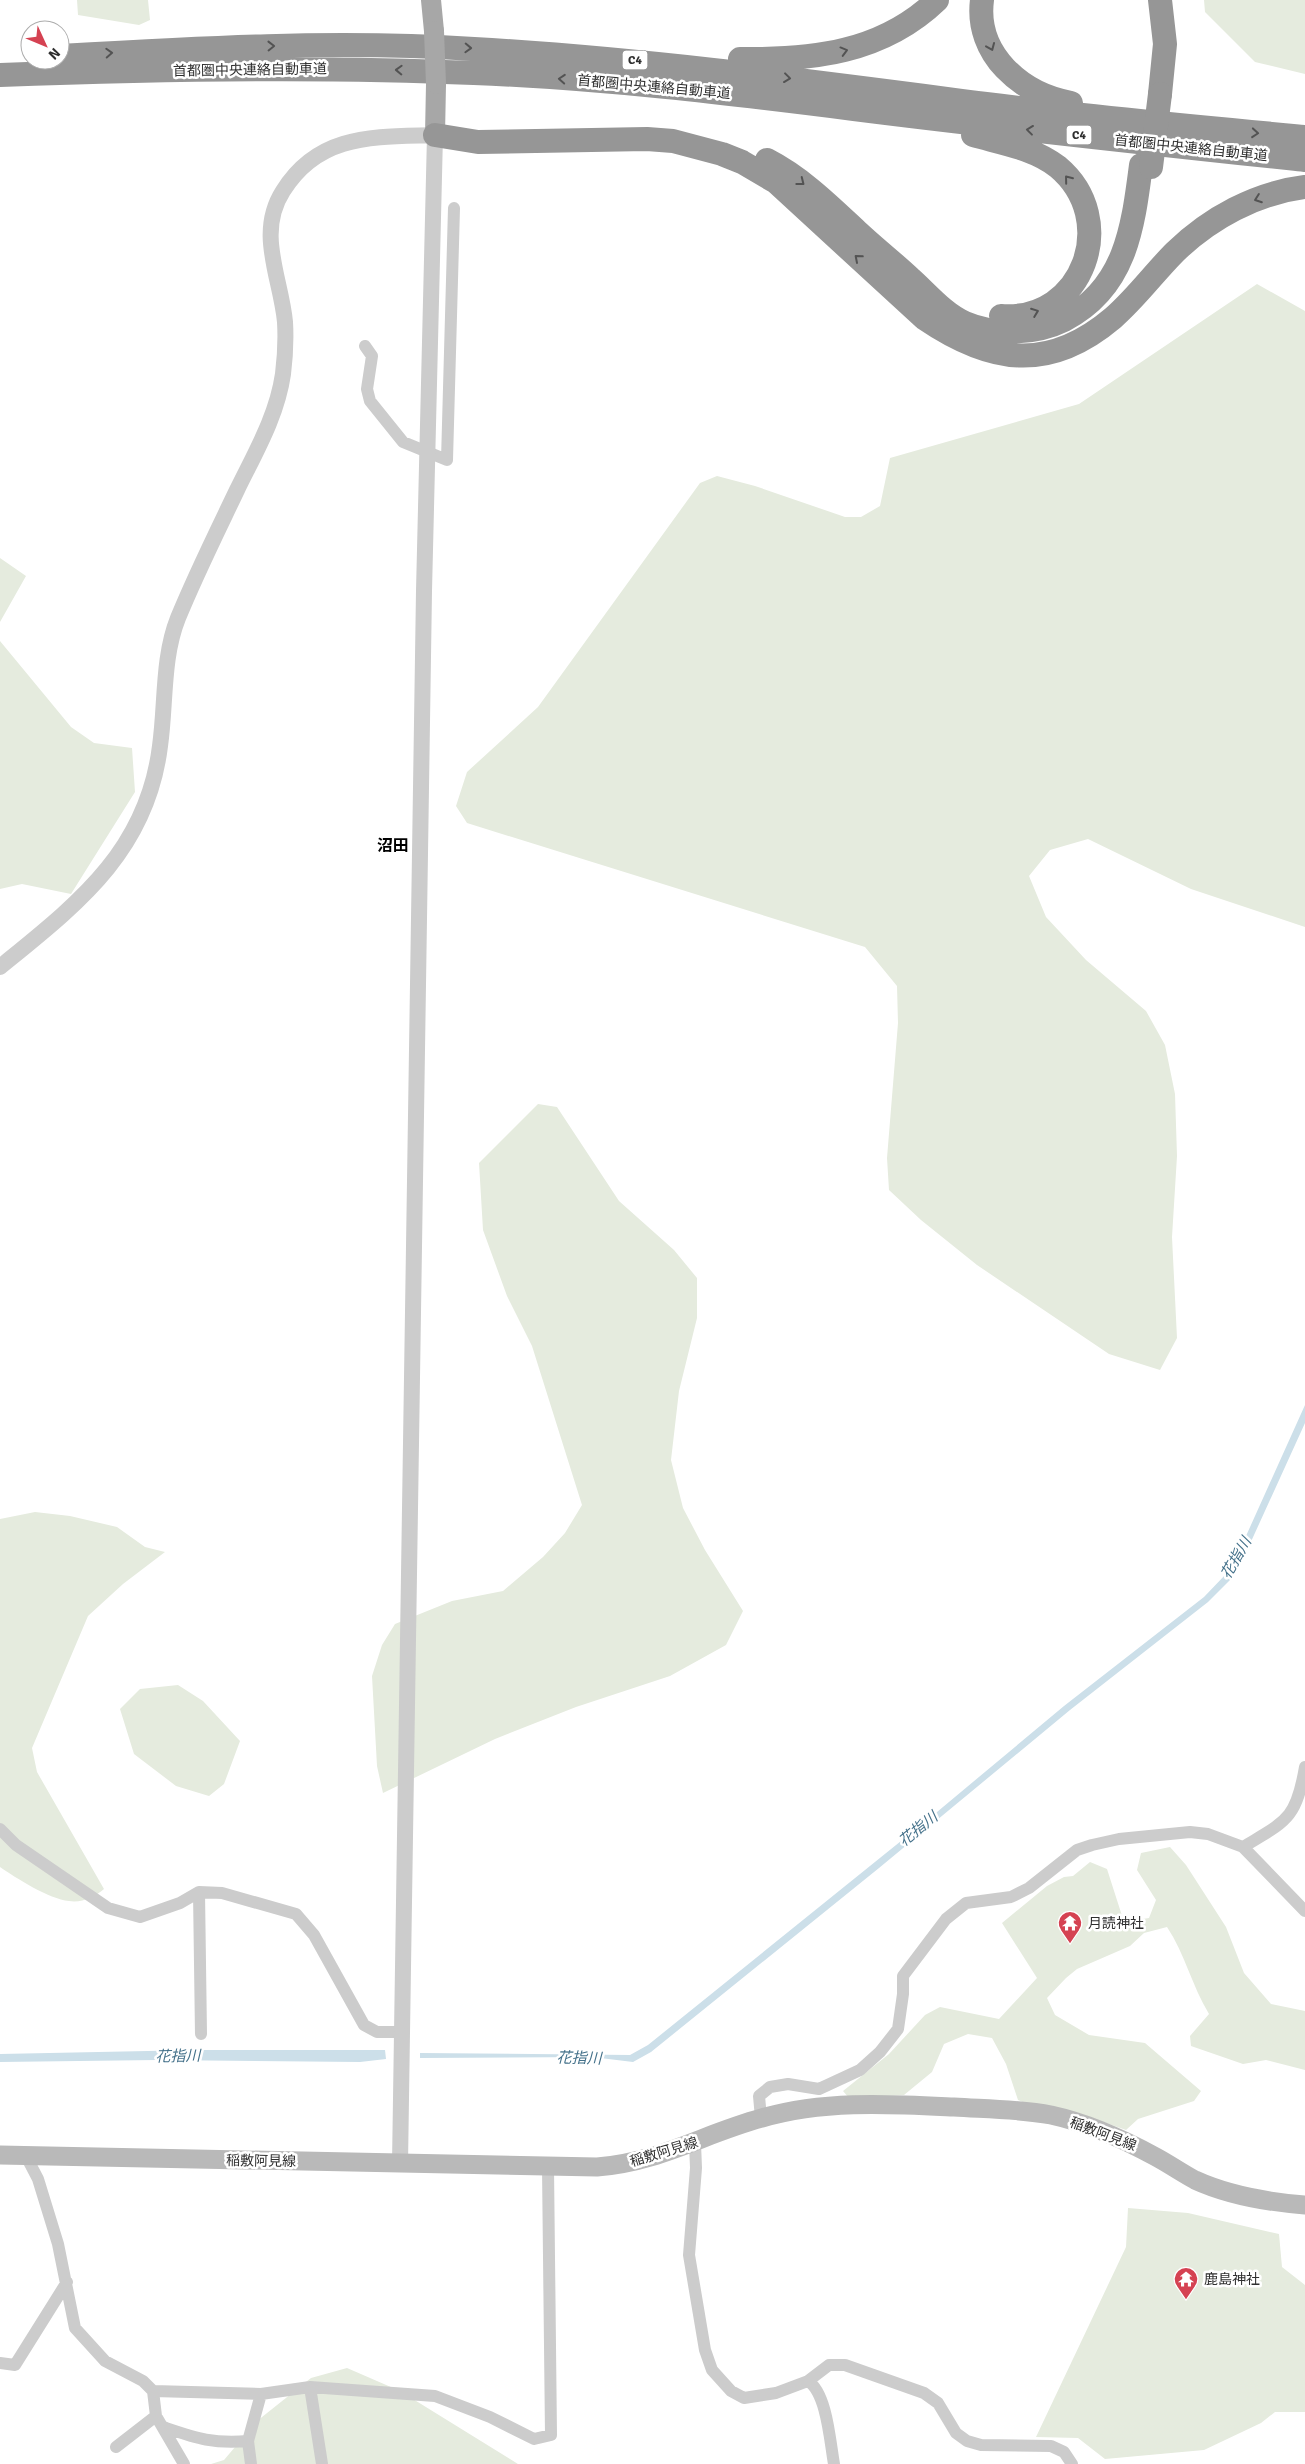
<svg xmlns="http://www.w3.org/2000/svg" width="1305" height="2464" viewBox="0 0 1305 2464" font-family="Signika,'Noto Sans JP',sans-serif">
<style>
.green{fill:#e5ebde}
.water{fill:#ccdfe9}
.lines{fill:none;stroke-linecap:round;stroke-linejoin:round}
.minor{stroke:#ccc;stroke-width:12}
.tertiary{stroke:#ccc;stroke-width:16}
.secondary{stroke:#b9b9b9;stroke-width:19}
.primary{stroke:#a7a7a7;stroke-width:20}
.motorway{stroke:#969696;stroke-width:24}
.primary-bridge{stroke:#a7a7a7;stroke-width:20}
.motorway-bridge{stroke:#969696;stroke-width:24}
.oneway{stroke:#535353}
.labels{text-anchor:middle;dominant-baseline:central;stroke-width:5;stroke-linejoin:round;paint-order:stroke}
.shield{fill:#fff;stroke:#6d6d6d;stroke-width:1}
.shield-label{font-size:12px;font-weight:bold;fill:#2f2f2f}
.street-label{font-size:14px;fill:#2f2f2f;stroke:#fff}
.poi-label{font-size:14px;fill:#2f2f2f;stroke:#fff;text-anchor:start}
.water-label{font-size:15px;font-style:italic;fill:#44718a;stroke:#fff}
.quarter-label{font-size:16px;font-weight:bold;fill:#000;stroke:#fff}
</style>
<rect width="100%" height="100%" fill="#fff"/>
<path class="green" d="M77,0H148L150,20L139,25L78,15Z
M1204,0H1305V74L1255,62L1205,12Z
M1257,284L1305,311V927L1191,889L1088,839L1050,850L1029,876L1046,917L1086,960L1146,1011L1165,1045L1175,1094L1177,1156L1172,1237L1177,1338L1160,1370L1109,1354L977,1265L921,1220L889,1190L887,1158L898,1023L897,986L865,947L467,823L456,806L467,772L538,707L700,483L717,476L755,486L845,517H861L880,506L890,458L1079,404Z
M0,558L26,576L0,622Z
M0,641L71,727L94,743L132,748L135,792L71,894L22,884L0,889Z
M538,1104L557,1107L619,1201L674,1250L697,1278V1318L679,1391L671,1460L683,1508L705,1550L743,1611L726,1645L670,1676L576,1707L495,1739L383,1793L377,1766L372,1676L382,1645L395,1624L452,1601L503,1591L543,1557L565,1533L582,1505L532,1346L507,1296L483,1230L479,1163Z
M35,1512L70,1516L117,1527L145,1547L165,1552L123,1584L88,1616L32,1748L37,1772L104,1889C95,1897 82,1903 69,1901C49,1899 16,1878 0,1867V1519Z
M178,1685L203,1701L240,1741L224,1784L209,1796L176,1786L134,1754L120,1709L140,1689Z
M1170,1847L1186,1865L1226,1927L1244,1973L1271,2004L1305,2011V2070L1266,2060L1243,2064L1191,2046L1190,2036L1209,2014C1192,1986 1185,1954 1167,1927L1144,1933L1130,1946L1077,1969L1066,1978L1047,1998L1055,2015L1089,2035L1145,2043L1201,2091L1194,2101L1138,2119L1126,2130L1075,2112L1032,2106L1018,2100L1006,2064L992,2038L968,2034L944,2044L932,2072L904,2095L849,2098L843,2091L889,2054L925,2015L940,2007L999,2019L1037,1978L1002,1923L1047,1886L1064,1877L1073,1876L1090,1862L1107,1869L1124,1922L1149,1918L1156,1900L1137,1870L1141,1853Z
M1128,2208L1188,2213L1279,2234L1282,2267L1305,2285V2412H1275L1261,2423L1204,2450L1105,2459L1078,2438L1036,2437L1126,2247Z
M347,2368L400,2391L518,2464H211L224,2460L257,2421L311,2378Z"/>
<path class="water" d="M1305,1405V1423L1244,1557L1232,1578L1208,1602L1070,1710L879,1868L651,2052L633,2062L592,2057L420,2058V2053L630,2055L648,2045L937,1812L1064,1706L1204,1597L1226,1574L1237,1556Z
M197,2050H385L386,2059L360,2062L157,2060L0,2062V2054Z"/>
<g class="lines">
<path class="minor" d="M365,346L372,356L367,389L370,401L403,442L447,460L454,208
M0,1829L16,1845L108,1908L140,1917L180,1903L199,1892L222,1893L296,1914L314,1935L364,2025L377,2032H403
M1243,1847C1286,1821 1296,1820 1305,1767
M199,1892L201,2034
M761,2118L759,2096L770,2087L788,2084L819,2089L860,2070L880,2052L898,2029L903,1994V1976L946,1919L966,1903L1011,1897L1029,1888L1077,1850L1092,1845L1119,1839L1190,1832L1208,1834L1243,1847L1305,1911
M695,2143L696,2168L689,2255L705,2350L712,2370L731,2391L744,2398L776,2393L808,2381L829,2365H845L924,2393L938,2403L956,2433L967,2441L981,2445L1051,2446L1064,2452L1072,2464
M26,2156L38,2179L58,2244L75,2328L105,2361L143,2381L153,2391L156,2416L184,2464
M0,2363L15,2365L67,2282
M808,2381C827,2393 830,2442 834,2464
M310,2387L322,2464
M153,2391L261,2394L310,2387L435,2396L490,2417L534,2439L551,2435L548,2167
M163,2427C196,2438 212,2444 248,2441
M116,2447L156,2416
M251,2464L248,2441L261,2394"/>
<path class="tertiary" d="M0,967C76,905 147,852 160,746C166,704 162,658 178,618C196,574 217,532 237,490C255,453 277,416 283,374C285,358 286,339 285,322C281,278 256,233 283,191C319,133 375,137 435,135L424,591L400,2164"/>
<path class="secondary" d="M0,2155L597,2167C660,2162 703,2134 762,2118C824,2100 890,2104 954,2107C986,2109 1019,2109 1051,2115C1088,2123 1123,2139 1156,2157C1169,2164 1182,2173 1195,2180C1230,2196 1267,2202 1305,2205"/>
<path class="primary" d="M431,0L434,31
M435,135L436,84"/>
<path class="motorway" d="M982,0C975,54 1021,94 1071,103
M1160,0L1165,44L1160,94
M60,56C198,48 336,40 474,49C646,59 816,82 986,104C1092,117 1199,127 1305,137
M740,59C812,60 882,53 937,0
M0,75C158,69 316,66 474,73C601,78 727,93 854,109C1004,128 1155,144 1305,160
M435,135L478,142L647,139L673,141L722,154L742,162L776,182L924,318C990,363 1048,373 1113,318C1136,298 1154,273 1175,252C1210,218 1256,193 1305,187
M973,135C1001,143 1034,148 1058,167C1120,219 1084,322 1001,316
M767,160C802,178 830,206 859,233C875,248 893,262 910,278C927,293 944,314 965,323C995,336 1036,334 1064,320C1126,288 1133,227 1141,165"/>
<path class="primary-bridge" d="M434,31L436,84"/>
<path class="motorway-bridge" d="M1151,167L1160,94"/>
</g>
<defs><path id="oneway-chevron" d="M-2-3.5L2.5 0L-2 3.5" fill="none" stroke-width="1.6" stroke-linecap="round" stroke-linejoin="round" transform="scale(1.25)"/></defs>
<g class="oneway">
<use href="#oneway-chevron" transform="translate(271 46) rotate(-1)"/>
<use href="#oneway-chevron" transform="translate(991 47) rotate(67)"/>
<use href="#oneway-chevron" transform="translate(468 48) rotate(2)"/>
<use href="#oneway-chevron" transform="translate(844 51) rotate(-15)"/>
<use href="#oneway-chevron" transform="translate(109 53) rotate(-3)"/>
<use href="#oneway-chevron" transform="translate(399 70) rotate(-178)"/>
<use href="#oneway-chevron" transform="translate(787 78) rotate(7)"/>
<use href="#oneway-chevron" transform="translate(562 79) rotate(-176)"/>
<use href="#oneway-chevron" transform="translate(1030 130) rotate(-173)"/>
<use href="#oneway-chevron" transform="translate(1255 133) rotate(5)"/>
<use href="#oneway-chevron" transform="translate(1068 179) rotate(-129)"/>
<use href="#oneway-chevron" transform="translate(801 182) rotate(38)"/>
<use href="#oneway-chevron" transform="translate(1258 199) rotate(160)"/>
<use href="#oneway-chevron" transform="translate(858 258) rotate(-139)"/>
<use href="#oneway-chevron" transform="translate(1035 312) rotate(-21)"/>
</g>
<defs>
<g id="temple-pin" transform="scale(1.25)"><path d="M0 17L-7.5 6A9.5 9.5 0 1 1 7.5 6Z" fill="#d54252" stroke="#fff"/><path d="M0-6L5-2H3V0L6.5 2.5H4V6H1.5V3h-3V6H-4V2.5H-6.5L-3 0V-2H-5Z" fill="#fff"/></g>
</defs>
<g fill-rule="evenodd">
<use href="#temple-pin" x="1070" y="1923"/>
<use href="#temple-pin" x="1186" y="2279"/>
</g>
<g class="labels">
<g class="shield">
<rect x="622.5" y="50.5" width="25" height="19" rx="4"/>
<rect x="1066.5" y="125.5" width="25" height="19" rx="4"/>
</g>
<g class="shield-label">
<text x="635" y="60">C4</text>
<text x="1079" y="135">C4</text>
</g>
<g class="street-label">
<text transform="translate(250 70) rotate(-1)">首都圏中央連絡自動車道</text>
<text transform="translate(654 87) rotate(5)">首都圏中央連絡自動車道</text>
<text transform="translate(1191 148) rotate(6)">首都圏中央連絡自動車道</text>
<text transform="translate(1103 2134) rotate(21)">稲敷阿見線</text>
<text transform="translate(664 2152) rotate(-17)">稲敷阿見線</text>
<text transform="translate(261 2161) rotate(1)">稲敷阿見線</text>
</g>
<g class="poi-label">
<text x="1088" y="1923">月読神社</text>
<text x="1204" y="2279">鹿島神社</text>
</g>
<g class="water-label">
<text transform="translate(1236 1558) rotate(-60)">花指川</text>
<text transform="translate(918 1829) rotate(-39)">花指川</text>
<text transform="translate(178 2056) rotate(-1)">花指川</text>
<text transform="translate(579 2058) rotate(1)">花指川</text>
</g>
<g class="quarter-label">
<text x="393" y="846">沼田</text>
</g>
</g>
<g transform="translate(45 45) rotate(134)"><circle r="24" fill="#ffffff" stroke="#acacac"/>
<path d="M0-4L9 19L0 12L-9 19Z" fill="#d54252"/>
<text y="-8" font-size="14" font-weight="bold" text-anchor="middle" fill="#2f2f2f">N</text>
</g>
</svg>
